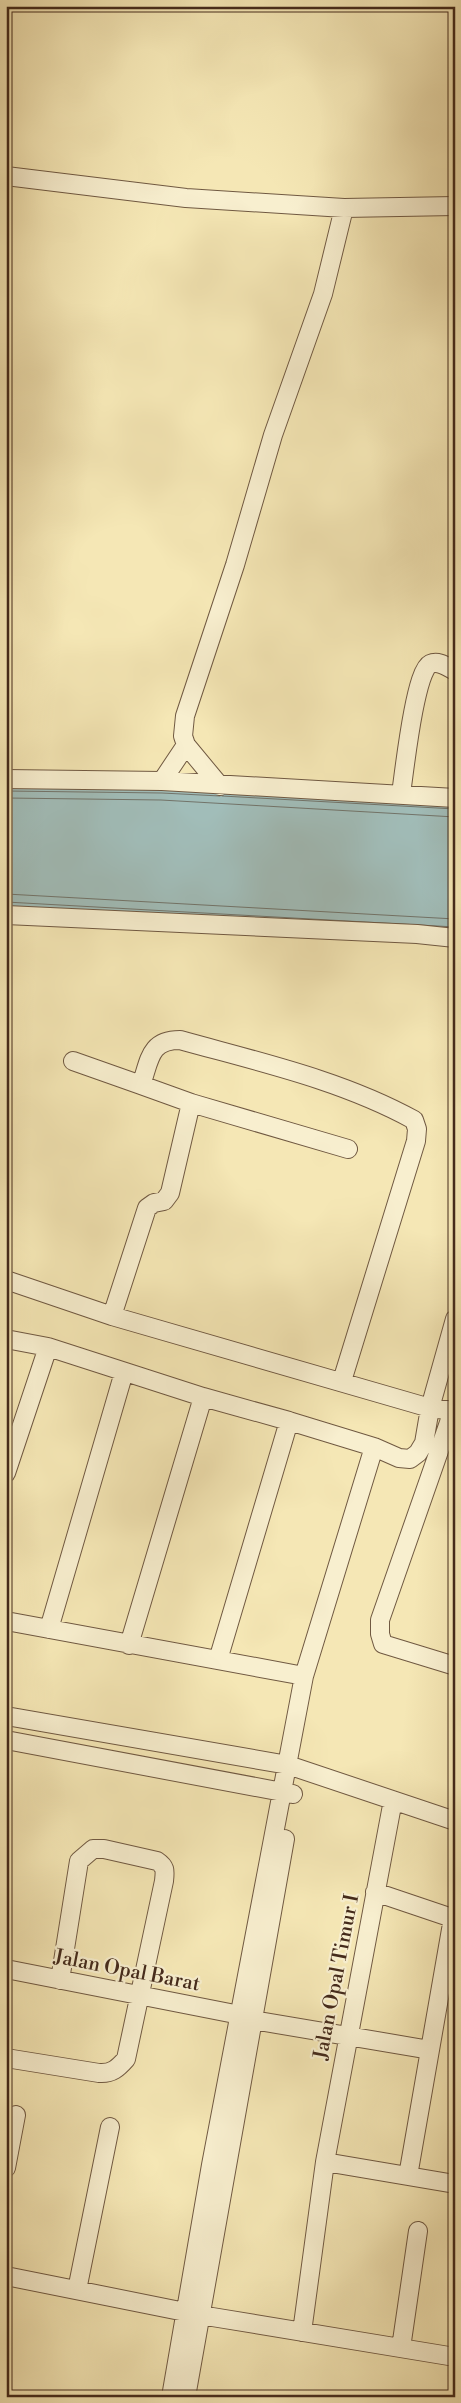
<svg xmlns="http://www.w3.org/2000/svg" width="461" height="2403" viewBox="0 0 461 2403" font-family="'Libre Bodoni',serif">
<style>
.water{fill:#a1bdb9;stroke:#7c827a}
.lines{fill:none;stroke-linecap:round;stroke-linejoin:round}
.shore{stroke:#72746a;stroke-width:1}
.minor-casing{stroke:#705942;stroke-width:20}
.minor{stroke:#f8efcf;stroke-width:18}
.labels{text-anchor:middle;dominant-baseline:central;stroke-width:4.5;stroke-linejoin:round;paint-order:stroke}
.street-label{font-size:20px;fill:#442a1b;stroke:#f8efcf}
</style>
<rect width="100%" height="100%" fill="#f5e7b5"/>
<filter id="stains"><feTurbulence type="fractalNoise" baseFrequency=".004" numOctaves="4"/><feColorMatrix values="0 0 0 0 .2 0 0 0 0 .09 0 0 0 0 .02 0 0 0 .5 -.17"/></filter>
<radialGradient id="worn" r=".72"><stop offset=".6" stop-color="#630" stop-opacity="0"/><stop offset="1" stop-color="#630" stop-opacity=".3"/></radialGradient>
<path class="water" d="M6,779L455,798V938L6,913Z"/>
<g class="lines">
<path class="shore" d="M6,791L162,793L220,796
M222,796L455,809
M6,798L161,800L455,817
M6,894L455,919
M6,902L455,927"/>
<g class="minor-casing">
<path id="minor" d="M6,176L186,198L344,208L455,206
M6,779L162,781L455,798
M162,781L186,745
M220,786L186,745L183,736L185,716L235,565L273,435L323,294L344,208
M401,794C404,774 415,671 430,664C439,660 447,667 455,671
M6,915L417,934L455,938
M73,1061L141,1085
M191,1103L348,1149
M6,1280L112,1316L430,1408L455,1411
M112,1316L147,1208L154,1203L164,1201L170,1193L191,1103L141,1085C150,1060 149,1040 180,1040C259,1062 341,1080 414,1120L417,1129L416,1141L342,1381
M11,1340L48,1347L203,1397L289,1421L374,1447L399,1458L410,1459L418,1453L424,1443L430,1408L455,1319
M453,1411L380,1620V1634L383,1644L455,1666
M6,1473L48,1347
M6,1621L304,1676
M49,1629L124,1372
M129,1645L203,1397
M218,1660L289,1421
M6,1716L288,1765L455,1821
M6,1740L293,1794
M375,1892L455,1919
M6,1969L240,2015L253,2020L430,2050
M6,2058L99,2073C112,2074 118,2068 126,2059L164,1881C165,1871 166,1867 157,1861L104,1849H93L79,1861L60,1980
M325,2162L455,2184
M6,2168L16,2115
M408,2176L453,1918
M6,2276L200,2315L455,2357
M77,2290L110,2127
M302,2332L325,2162L393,1800
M401,2348L418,2231
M171,2397L211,2165L304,1676L374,1447
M186,2397L285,1839"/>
</g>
<use href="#minor" class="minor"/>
</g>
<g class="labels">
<g class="street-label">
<text transform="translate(127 1971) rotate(11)">Jalan Opal Barat</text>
<text transform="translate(337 1977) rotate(-79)">Jalan Opal Timur I</text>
</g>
</g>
<rect width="461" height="2403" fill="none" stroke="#f5e7b5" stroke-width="25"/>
<rect x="8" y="8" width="446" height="2388" fill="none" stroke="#442a1b" stroke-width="2.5"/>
<rect x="12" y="12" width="436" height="2378" fill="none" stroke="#442a1b"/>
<rect width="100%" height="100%" filter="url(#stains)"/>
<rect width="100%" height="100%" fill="url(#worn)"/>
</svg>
